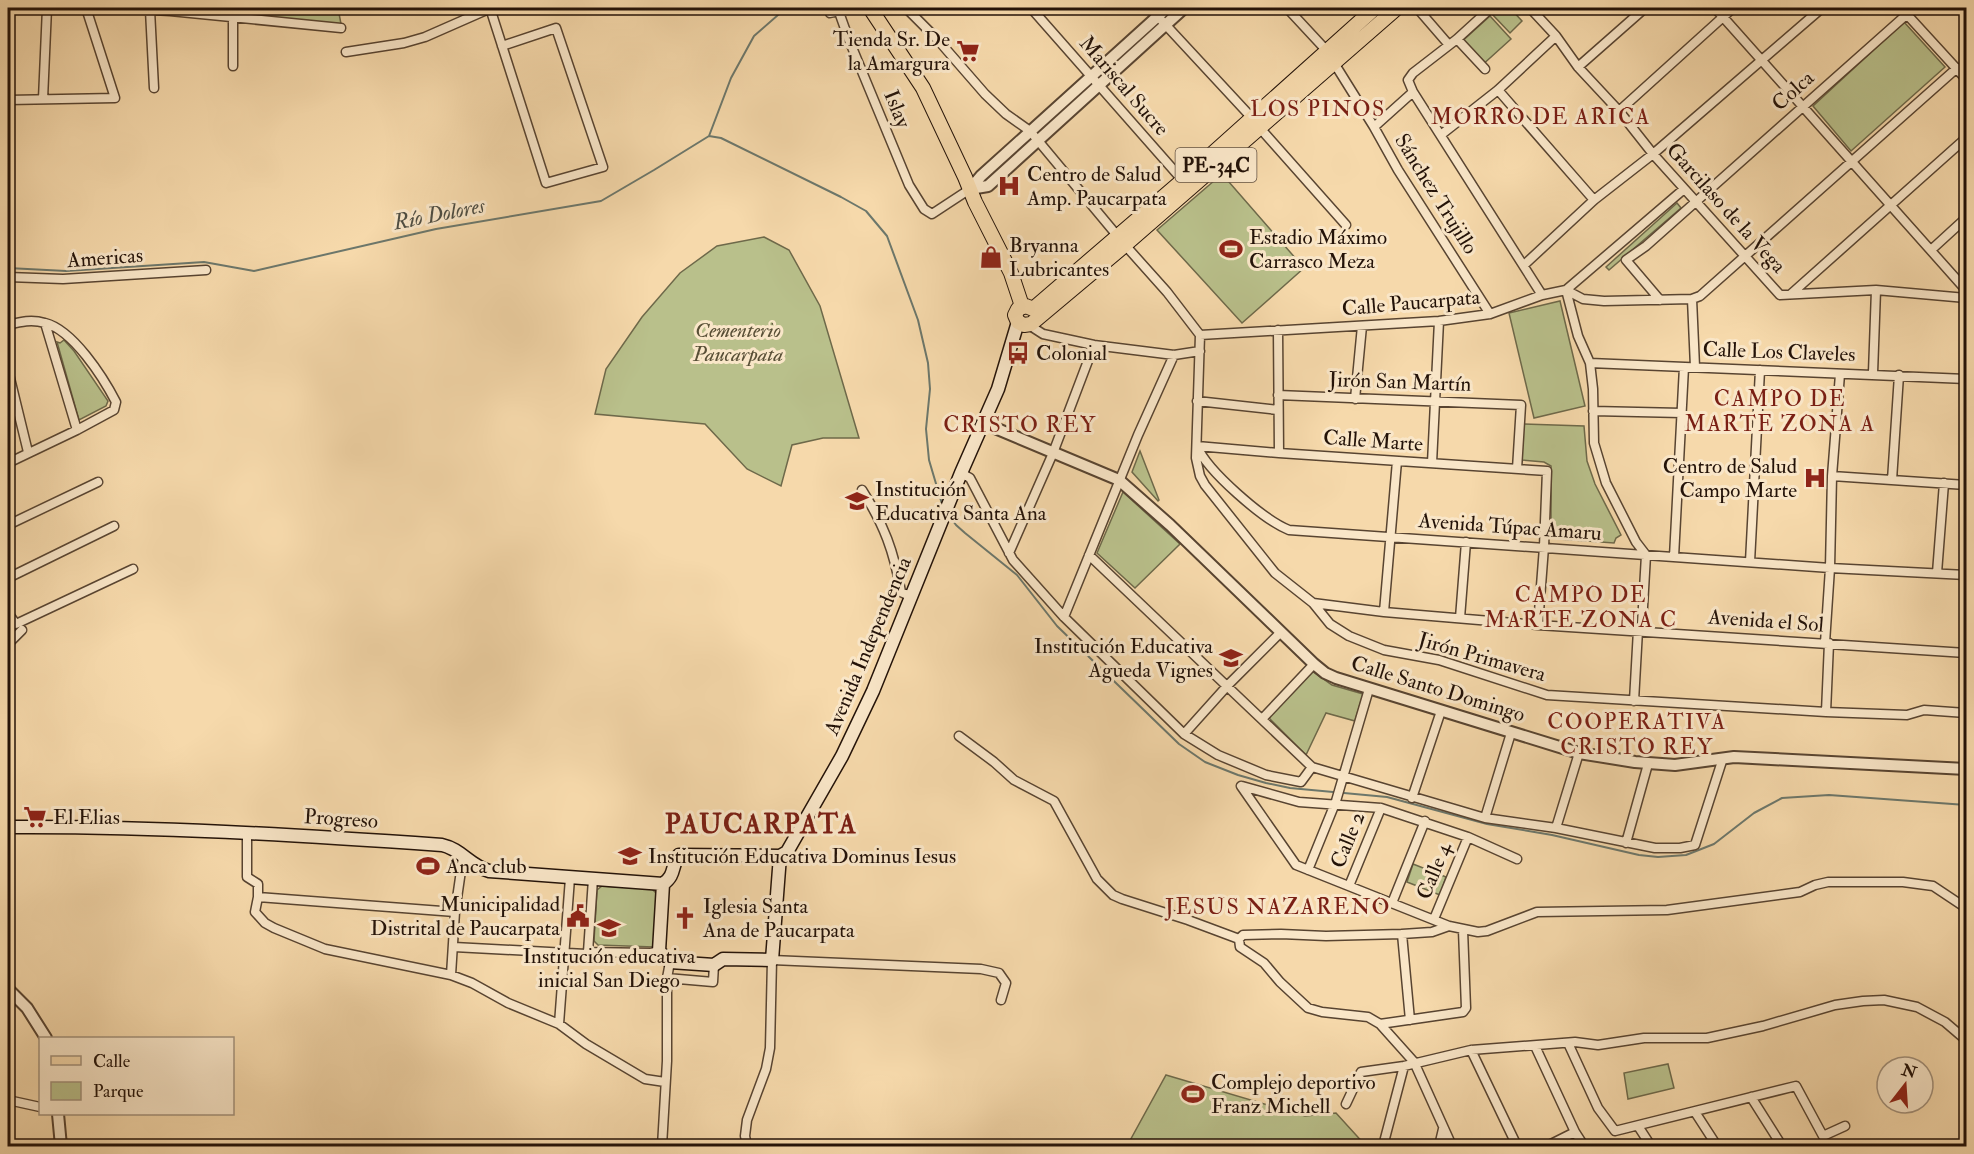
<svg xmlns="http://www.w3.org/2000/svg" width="1974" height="1154" viewBox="0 0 1974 1154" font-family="'IM FELL Double Pica',serif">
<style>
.green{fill:#b9c08b;stroke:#6e694a;stroke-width:1.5}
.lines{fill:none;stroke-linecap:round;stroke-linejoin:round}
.stream{stroke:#6c776b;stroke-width:2}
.minor-casing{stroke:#584431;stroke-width:11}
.tertiary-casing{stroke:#584431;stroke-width:14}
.secondary-casing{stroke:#231208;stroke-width:15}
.primary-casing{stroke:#231208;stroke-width:16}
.minor{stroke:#f9e6c8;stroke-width:8}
.tertiary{stroke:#f9e6c8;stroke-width:10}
.secondary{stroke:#f9e6c8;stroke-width:12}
.primary{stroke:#f6d9ab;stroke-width:14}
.labels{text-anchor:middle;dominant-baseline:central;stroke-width:6;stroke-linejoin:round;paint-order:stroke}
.shield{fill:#f9e6c8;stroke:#635242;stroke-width:1.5}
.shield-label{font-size:20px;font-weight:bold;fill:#231208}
.poi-label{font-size:21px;fill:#231208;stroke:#f9e6c8;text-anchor:start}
.street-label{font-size:21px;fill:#231208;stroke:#f9e6c8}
.park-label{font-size:21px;font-style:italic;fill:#584f36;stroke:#f9e6c8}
.neighbourhood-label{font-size:22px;letter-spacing:1.5px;fill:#7a1f14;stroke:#f9e6c8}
.water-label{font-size:22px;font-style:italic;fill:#4e4d42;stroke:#f9e6c8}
.district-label{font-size:27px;font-weight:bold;letter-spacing:1.5px;fill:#7a1f14;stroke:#f9e6c8}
</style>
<rect width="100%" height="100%" fill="#f6d9ab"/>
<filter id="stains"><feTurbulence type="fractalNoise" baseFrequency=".00333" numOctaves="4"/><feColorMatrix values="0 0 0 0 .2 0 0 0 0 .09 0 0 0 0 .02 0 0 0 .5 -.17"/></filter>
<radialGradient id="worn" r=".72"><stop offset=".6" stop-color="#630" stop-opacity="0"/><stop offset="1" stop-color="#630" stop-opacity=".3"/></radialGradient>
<path class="green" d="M176,8H338L341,24Z
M1500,8H1510L1522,21L1510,33L1492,14Z
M1490,16L1511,39L1480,67L1458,45Z
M1904,22L1945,67L1851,151L1813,106Z
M1222,174L1304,268L1242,323L1157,230Z
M1677,203L1681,208L1609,270L1606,267Z
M764,237L789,250L820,306L859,438H823L792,445L781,486L747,469L705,424L595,414L606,369L642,317L680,273L717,246Z
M1560,301L1585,406L1534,418L1509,313Z
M64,340L74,351L108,401L106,406L79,420L57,342L60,343Z
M1523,424L1584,426L1587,461L1595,484L1621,535L1616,538L1614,543L1559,539L1551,532V466L1544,462L1522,460Z
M1140,451L1159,500L1158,501L1132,472Z
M1123,492L1180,544L1135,588L1097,553Z
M1312,671L1332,685L1363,694L1355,721L1326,713L1306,755L1268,717Z
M1413,864L1446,877L1440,895L1407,882Z
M602,886L652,889L657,894L654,947L598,945L594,941L597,890Z
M1668,1064L1674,1088L1628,1099L1624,1073Z
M1166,1075L1305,1116L1336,1113L1366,1146H1127Z"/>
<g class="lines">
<path class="stream" d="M709,136L721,138L841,197L866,211L887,236L918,320L928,363L930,389L926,429L929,460L942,504
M8,268L66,271L204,262L254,271L436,229L601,201L654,170L709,136L731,78L754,36L786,8
M948,514L956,525L965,533L1017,575L1057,626L1179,744L1205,762L1238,775L1266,783L1290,788L1387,797L1487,824L1552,835L1639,855L1658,857L1686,855L1714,844L1754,813L1782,798L1829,795L1966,805"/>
<g class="minor-casing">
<path id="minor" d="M117,8L170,11L341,28
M490,8L546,183L603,167L556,28L502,46
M906,8L938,40L985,94L1006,114L1030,131L1125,245L1167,292L1200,335
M1031,8L1185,183
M1150,8L1252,118L1259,127L1346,225
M1287,8L1326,50L1374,127L1398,170L1490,314
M1417,8L1449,45
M1491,8L1457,39L1413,73L1408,80L1413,92L1542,295
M1530,8L1556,36L1578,67L1619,111L1653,154L1780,295L1876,290L1966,298
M1715,8L1966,290
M1901,8L1966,79
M150,10L154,88
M839,12L849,40L909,185L924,209L932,214L970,189
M830,13L853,8
M233,17V66
M1457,39L1485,69
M346,52L404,43L425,37L491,8
M1578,67L1645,8
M1498,90L1594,200
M43,99L47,8
M8,100L115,98L86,8
M1619,111L1733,8
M1374,127L1413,92
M1442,134L1498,90L1556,36
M1931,250L1966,218
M1524,265L1594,200L1653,154L1822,8
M8,277L63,279L206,270
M1791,294L1966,138
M1692,299L1695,367
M1660,300L1626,260L1646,246L1914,8
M45,323L77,430
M8,325C20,322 31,319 45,323C73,330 103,377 116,402L114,410L77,430L8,463
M1029,325L1043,334L1094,345L1174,355L1200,351
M1278,330L1279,453
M1200,335L1196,458L1200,476L1205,485L1275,573L1313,603L1330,624L1349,636L1384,650L1439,660L1547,695L1826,712L1907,715L1924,710L1966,713
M1200,335L1439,321L1490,314L1542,295L1566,290L1583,299L1604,301L1692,299L1700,296L1957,68
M1590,363L1966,379
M8,370L28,452
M1873,373L1876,290
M1278,395L1521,405L1517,469
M1355,399L1362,326
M1197,401L1278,410
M1593,411L1682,413
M1197,446C1207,471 1264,520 1289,530L1830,568L1966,575
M1197,446L1279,453L1547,471L1544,547L1538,625
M1432,463L1439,321
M961,473L970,478L1013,560L1064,617L1184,734L1218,755L1266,775L1301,782L1312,767
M1832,476L1966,485
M1892,480L1899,375
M862,490C884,525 894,551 901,592L912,597
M8,525L98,482
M1009,553L1053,453L1094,345
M1089,555L1312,767L1485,818L1556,828L1655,848H1680L1695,845L1723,758
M1674,557L1684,367
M1750,562L1760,370
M1937,573L1944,483
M8,578L114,526
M1313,603L1384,612L1538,625L1966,653
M1384,612L1397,461
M8,613L16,624L133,569
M1064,617L1138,435L1174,355
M1460,618L1466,542
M1825,643L1830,568L1832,476L1840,374
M8,644L22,630
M1634,701L1638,630L1642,624L1646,555L1636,542L1606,483L1594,443L1593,389L1590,363L1578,336L1566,290L1684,189
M1826,712L1829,643
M1263,718L1314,664
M1184,734L1228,685L1281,632
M959,736L994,762L1014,780L1054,801L1097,879L1113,895L1122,899L1188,920L1239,939L1243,935L1281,934L1326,936L1402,934L1432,932L1449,926
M1241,786L1296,865L1449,926L1478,932L1487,931L1537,912L1667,910L1800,892L1815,885L1828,882H1903L1933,886L1966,908
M1242,786L1299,802L1381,808L1468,837L1517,859
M1412,798L1441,711
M1485,818L1511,733
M1556,828L1579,753
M247,833V877L258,884V897L255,912L265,923L274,928L325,949L451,975L472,983L508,1003L559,1024L586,1044L645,1079L665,1082
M1626,843L1648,764
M1308,870L1336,801L1369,689
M1349,886L1381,808
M258,897L455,912
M1392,903L1425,821
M1434,919L1468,837
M1402,934L1410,1020
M1239,939L1240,947L1264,963L1280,982L1308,1008L1322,1012L1368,1017L1380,1024L1414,1062L1452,1146
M454,947L586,954L588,952L651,953L659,951
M588,952L593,879
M451,975L455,912L463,857
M667,978L713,982L714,965
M559,1024L570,878
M1380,1024L1463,1012L1466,1008L1463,930
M1568,1043L1598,1108L1615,1131L1796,1086L1823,1136L1845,1126
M1535,1046L1575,1132L1584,1146
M1471,1050L1517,1146
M1751,1097L1782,1146
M8,1100L40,1107
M1346,1104L1361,1072L1404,1066L1471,1050L1575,1042L1598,1045L1644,1038H1707L1763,1026L1835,1005L1863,1001L1884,1000L1917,1007L1945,1022L1966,1040
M1695,1112L1717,1146
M1638,1126L1651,1146
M662,1146L667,1061V978L670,962
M747,1146L745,1136L747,1120L766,1069L770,1048L772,960L981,969L999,973L1006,983L1001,1000
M1383,1146L1404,1066
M1439,1146L1443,1129
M1547,1146L1575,1132"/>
</g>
<g class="tertiary-casing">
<path id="tertiary" d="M970,189L988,186L1184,8
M970,189L981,176L1167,8
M983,423L1119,480L1170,525L1314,664L1325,673L1336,678L1579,753L1635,762L1675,765L1734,757L1966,769
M8,989L27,1008L46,1038
M58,1114L61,1146"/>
</g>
<g class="secondary-casing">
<path id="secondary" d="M8,827C153,826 298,835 442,845C461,849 470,866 489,871L663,884
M780,856L679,855C671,866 676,875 663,884L659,951L670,962L714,965L723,959L772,960L780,856L787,852L842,756L873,691L961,473L998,389L1018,322"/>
</g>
<g class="primary-casing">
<path id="primary" d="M870,8L923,88L965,177L975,202L1011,273L1022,306
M1033,309L1026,306L1018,309L1015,315L1018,322L1024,325L1031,324L1125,245L1397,8
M1033,309L1183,180L1375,8"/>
</g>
<use href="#minor" class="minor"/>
<use href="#tertiary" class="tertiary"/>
<use href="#secondary" class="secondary"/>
<use href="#primary" class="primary"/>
</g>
<defs>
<g id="supermarket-bare" transform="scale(1.8)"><path d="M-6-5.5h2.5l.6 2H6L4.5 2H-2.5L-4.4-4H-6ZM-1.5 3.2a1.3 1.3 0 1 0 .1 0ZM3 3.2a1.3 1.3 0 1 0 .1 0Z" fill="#8f2418" stroke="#f9e6c8" stroke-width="2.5" paint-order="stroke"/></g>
<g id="hospital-bare" transform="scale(1.8)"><path d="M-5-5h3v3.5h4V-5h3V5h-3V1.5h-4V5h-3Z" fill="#8f2418" stroke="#f9e6c8" stroke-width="2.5" paint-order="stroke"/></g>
<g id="stadium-bare" transform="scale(1.8)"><path d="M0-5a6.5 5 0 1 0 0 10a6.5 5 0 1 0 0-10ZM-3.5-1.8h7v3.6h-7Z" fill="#8f2418" stroke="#f9e6c8" stroke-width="2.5" paint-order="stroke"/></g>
<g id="shop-bare" transform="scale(1.8)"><path d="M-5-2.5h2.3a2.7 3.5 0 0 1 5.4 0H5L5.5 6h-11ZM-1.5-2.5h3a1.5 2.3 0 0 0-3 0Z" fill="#8f2418" stroke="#f9e6c8" stroke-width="2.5" paint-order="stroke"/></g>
<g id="bus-bare" transform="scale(1.8)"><path d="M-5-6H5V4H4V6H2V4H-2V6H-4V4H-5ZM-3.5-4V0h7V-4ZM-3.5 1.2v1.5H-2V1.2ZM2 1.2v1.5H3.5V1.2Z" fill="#8f2418" stroke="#f9e6c8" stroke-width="2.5" paint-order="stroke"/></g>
<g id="school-bare" transform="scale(1.8)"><path d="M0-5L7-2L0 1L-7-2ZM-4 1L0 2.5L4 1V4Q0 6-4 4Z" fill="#8f2418" stroke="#f9e6c8" stroke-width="2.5" paint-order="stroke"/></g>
<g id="civic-bare" transform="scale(1.8)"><path d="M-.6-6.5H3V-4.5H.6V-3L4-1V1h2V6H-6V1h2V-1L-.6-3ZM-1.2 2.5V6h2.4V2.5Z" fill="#8f2418" stroke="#f9e6c8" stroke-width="2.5" paint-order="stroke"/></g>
<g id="church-bare" transform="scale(1.8)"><path d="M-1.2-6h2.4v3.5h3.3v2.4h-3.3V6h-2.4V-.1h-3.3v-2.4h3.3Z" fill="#8f2418" stroke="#f9e6c8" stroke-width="2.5" paint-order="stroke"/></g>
</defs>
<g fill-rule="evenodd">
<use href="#supermarket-bare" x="968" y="51"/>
<use href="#hospital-bare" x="1009" y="186"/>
<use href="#stadium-bare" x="1231" y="249"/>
<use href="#shop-bare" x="991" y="257"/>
<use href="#bus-bare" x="1018" y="353"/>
<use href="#hospital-bare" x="1815" y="478"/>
<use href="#school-bare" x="857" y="501"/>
<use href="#school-bare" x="1231" y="658"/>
<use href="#supermarket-bare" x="35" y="817"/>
<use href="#school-bare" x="630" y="856"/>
<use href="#stadium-bare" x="428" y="866"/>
<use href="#civic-bare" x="578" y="916"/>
<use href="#church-bare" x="685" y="918"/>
<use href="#school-bare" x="609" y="928"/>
<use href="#stadium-bare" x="1193" y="1094"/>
</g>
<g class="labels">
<rect class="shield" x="1175.5" y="148" width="81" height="34" rx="4.5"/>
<g class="shield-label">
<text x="1216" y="165">PE-34C</text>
</g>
<g class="poi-label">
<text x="950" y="39" text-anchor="end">Tienda Sr. De<tspan x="950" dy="24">la Amargura</tspan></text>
<text x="1027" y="174">Centro de Salud<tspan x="1027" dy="24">Amp. Paucarpata</tspan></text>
<text x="1249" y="237">Estadio Máximo<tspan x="1249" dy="24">Carrasco Meza</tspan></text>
<text x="1009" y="245">Bryanna<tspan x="1009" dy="24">Lubricantes</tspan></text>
<text x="1036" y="353">Colonial</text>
<text x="1797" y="466" text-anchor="end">Centro de Salud<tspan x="1797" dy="24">Campo Marte</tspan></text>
<text x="875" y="489">Institución<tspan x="875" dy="24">Educativa Santa Ana</tspan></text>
<text x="1213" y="646" text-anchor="end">Institución Educativa<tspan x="1213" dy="24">Agueda Vignes</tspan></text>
<text x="53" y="817">El Elias</text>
<text x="648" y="856">Institución Educativa Dominus Iesus</text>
<text x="446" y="866">Anca club</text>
<text x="560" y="904" text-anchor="end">Municipalidad<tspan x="560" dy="24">Distrital de Paucarpata</tspan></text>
<text x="703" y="906">Iglesia Santa<tspan x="703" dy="24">Ana de Paucarpata</tspan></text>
<text x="609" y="956" text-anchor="middle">Institución educativa<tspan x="609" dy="24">inicial San Diego</tspan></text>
<text x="1211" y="1082">Complejo deportivo<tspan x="1211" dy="24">Franz Michell</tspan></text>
</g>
<g class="street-label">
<text transform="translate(1124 86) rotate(49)">Mariscal Sucre</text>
<text transform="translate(1793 91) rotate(-42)">Colca</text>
<text transform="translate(897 109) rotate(68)">Islay</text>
<text transform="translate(1436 194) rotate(58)">Sánchez Trujillo</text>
<text transform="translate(1726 208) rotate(48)">Garcilaso de la Vega</text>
<text transform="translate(105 258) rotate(-4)">Americas</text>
<text transform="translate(1411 303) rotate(-5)">Calle Paucarpata</text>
<text transform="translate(1779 352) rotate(2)">Calle Los Claveles</text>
<text transform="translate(1400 382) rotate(2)">Jirón San Martín</text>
<text transform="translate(1373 441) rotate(4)">Calle Marte</text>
<text transform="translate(1510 527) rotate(4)">Avenida Túpac Amaru</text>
<text transform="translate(1766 621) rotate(4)">Avenida el Sol</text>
<text transform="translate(868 646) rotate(-67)">Avenida Independencia</text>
<text transform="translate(1482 657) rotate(16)">Jirón Primavera</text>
<text transform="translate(1438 689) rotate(17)">Calle Santo Domingo</text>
<text transform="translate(341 819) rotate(4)">Progreso</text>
<text transform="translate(1348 840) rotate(-68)">Calle 2</text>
<text transform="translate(1434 871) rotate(-68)">Calle 4</text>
</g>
<g class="park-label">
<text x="738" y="330">Cementerio<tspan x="738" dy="24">Paucarpata</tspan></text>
</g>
<g class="neighbourhood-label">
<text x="1318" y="109">LOS PINOS</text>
<text x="1541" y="117">MORRO DE ARICA</text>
<text x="1780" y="399">CAMPO DE<tspan x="1780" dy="25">MARTE ZONA A</tspan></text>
<text x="1020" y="425">CRISTO REY</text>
<text x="1581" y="595">CAMPO DE<tspan x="1581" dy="25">MARTE ZONA C</tspan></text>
<text x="1637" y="722">COOPERATIVA<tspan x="1637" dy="25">CRISTO REY</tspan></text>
<text x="1278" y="907">JESUS NAZARENO</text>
</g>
<g class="water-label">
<text transform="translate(439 214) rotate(-11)">Río Dolores</text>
</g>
<g class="district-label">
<text x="761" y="824">PAUCARPATA</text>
</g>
</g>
<rect width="1974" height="1154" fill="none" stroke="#f6d9ab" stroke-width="30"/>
<rect x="9" y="9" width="1956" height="1136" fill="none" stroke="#231208" stroke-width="3"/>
<rect x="15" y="15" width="1944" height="1124" fill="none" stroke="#231208" stroke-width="1.5"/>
<rect x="39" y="1037" width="195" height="78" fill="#f9e6c8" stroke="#a3917b" stroke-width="1.5"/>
<rect x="51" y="1056" width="30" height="9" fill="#f6d9ab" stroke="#a3917b" stroke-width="1.5"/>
<text x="93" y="1067" font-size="18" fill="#231208">Calle</text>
<rect x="51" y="1082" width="30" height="18" fill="#b9c08b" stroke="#a3917b" stroke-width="1.5"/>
<text x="93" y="1097" font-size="18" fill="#231208">Parque</text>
<g transform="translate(1905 1085) rotate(17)"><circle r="28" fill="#f9e6c8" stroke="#a3917b" stroke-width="1.5"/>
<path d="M0-4.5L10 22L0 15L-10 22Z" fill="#8f2418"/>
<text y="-9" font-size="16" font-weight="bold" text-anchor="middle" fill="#231208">N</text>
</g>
<rect width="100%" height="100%" filter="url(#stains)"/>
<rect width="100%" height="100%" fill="url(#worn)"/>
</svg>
